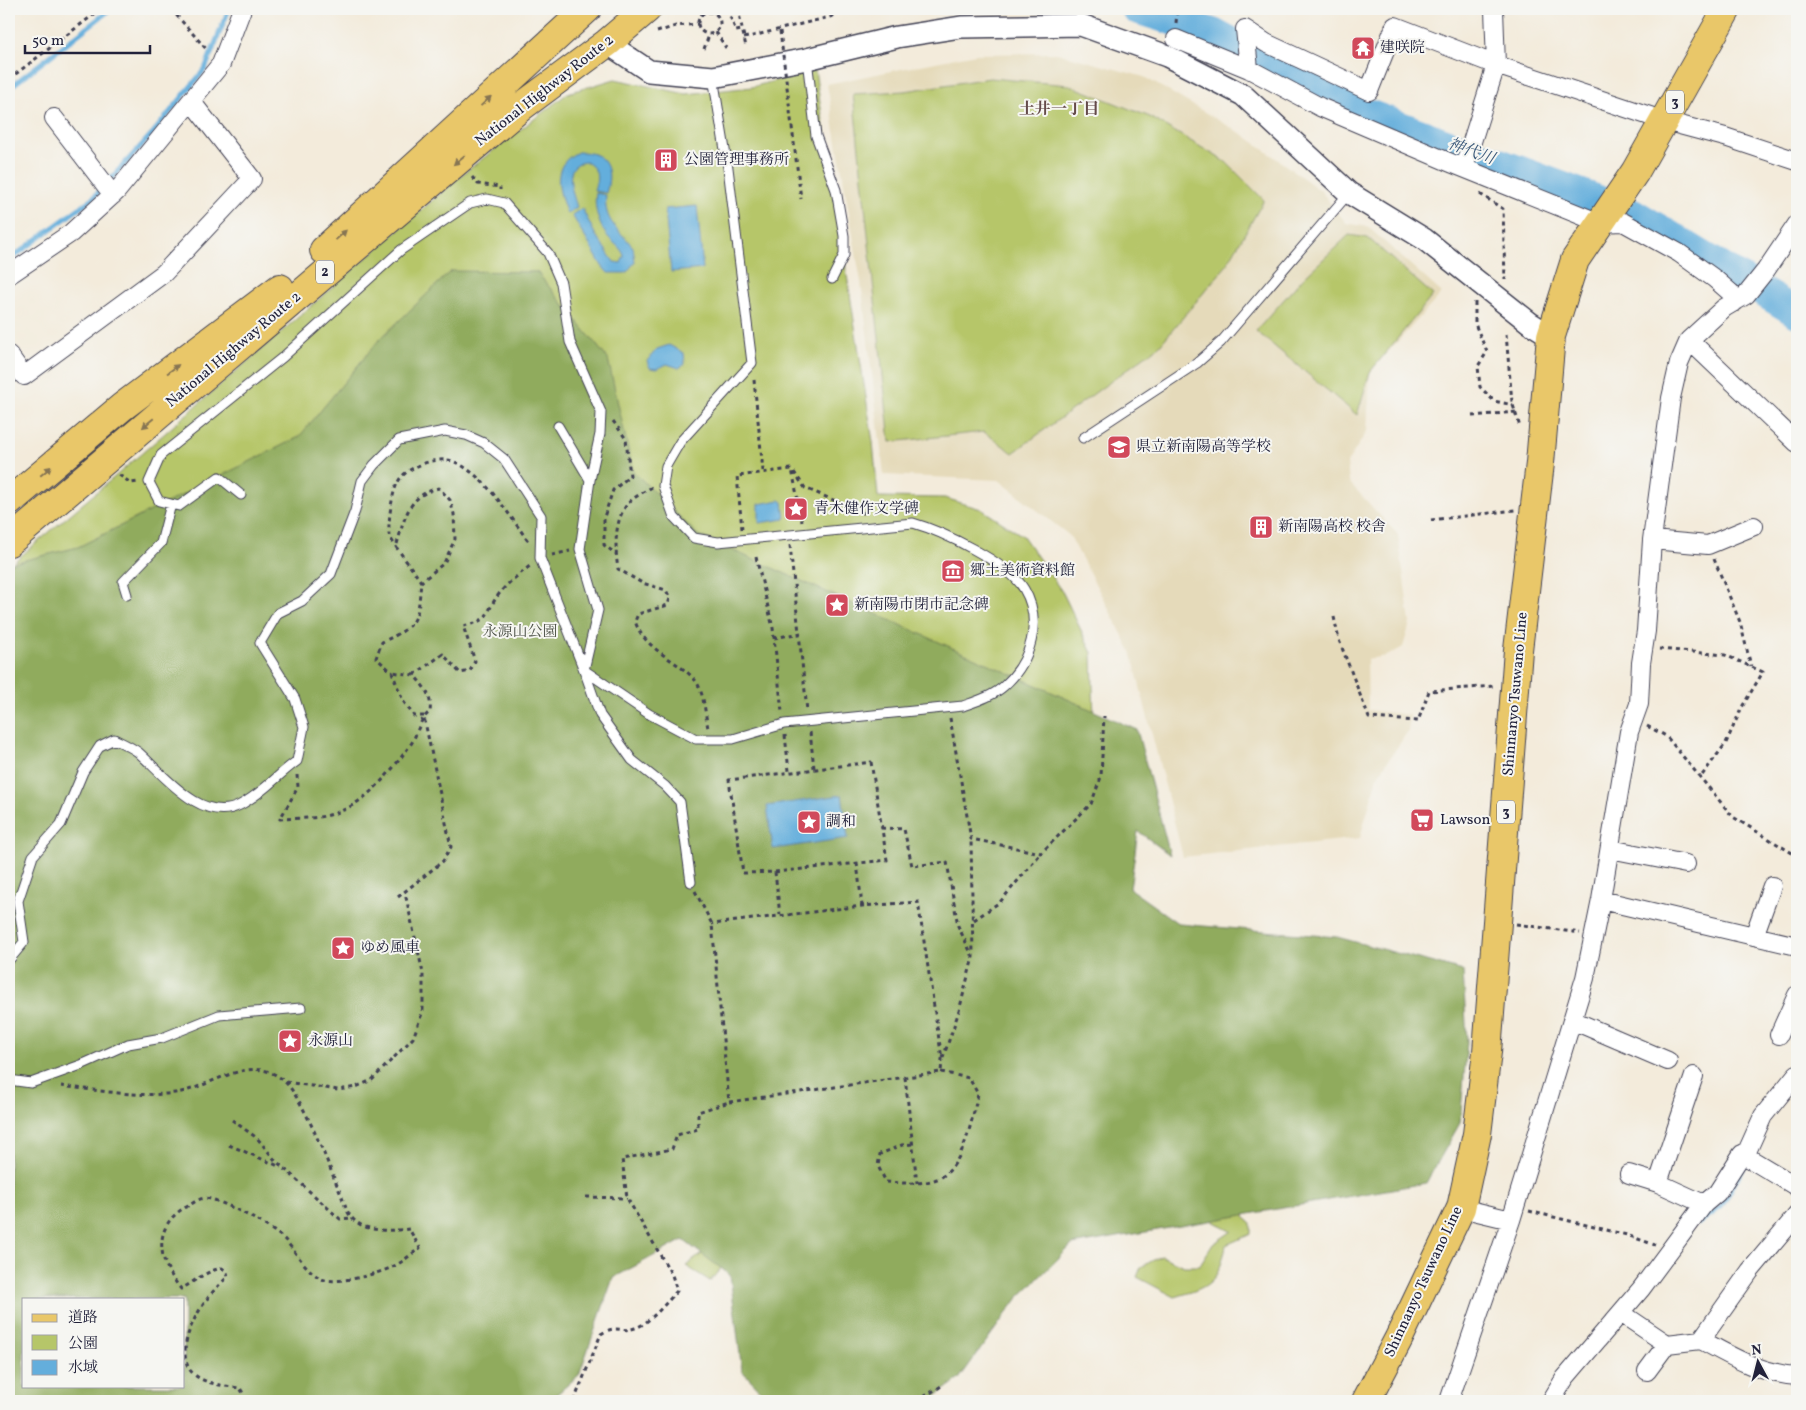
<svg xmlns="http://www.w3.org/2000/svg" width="1806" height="1410" viewBox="0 0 1806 1410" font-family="Vollkorn,'Noto Serif JP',serif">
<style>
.built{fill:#e5daba}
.green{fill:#b6c669;stroke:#6c7452}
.forest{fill:#90ab5d;stroke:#59664c;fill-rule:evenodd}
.water{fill:#64aedc;stroke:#43688c}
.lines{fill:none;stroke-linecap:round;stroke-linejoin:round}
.stream{stroke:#64aedc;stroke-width:5}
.river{stroke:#64aedc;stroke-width:30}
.service-casing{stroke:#414053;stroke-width:11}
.minor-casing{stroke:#414053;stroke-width:20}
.tertiary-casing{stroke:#414053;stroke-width:24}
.primary-casing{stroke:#414053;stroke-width:30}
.trunk-casing{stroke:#414053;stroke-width:30}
.path{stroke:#414053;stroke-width:3;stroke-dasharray:4 4;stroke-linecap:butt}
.service{stroke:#fff;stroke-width:9}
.minor{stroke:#fff;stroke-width:18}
.tertiary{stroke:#fff;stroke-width:21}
.primary{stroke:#e9c769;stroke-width:28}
.trunk{stroke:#e9c769;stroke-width:28}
.path-bridge{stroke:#414053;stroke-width:3;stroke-dasharray:4 4;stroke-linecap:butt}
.oneway{fill:#867452}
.labels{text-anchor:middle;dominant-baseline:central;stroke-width:4;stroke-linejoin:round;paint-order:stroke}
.shield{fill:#f6f6f2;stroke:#626272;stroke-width:1}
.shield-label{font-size:14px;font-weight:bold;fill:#22223b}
.poi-label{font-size:15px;fill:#22223b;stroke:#f6f6f2;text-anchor:start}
.street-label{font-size:15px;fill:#22223b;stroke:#f6f6f2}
.park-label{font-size:15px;fill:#4e5349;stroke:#f6f6f2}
.neighbourhood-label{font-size:16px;font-weight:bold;fill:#644a4a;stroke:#f6f6f2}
.water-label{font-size:16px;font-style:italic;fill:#3c5a7b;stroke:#f6f6f2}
</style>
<rect width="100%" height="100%" fill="#f6f6f2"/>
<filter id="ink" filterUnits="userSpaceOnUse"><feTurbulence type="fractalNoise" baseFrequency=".02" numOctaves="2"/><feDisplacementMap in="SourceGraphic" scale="10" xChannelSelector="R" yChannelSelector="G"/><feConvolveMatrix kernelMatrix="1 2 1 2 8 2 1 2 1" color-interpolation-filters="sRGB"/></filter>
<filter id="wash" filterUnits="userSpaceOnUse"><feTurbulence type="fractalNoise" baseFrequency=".0096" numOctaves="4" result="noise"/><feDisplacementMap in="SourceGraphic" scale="20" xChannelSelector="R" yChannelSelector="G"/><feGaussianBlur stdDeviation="1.12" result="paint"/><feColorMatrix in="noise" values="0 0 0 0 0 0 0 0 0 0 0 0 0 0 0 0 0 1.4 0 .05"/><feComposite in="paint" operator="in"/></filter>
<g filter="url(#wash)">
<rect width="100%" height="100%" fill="#f3ebdb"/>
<path class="built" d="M1057,53L1144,77L1244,135L1321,191L1346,223L1368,227L1442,293L1370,372L1367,431L1347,463L1349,482L1398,535L1410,623L1403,647L1387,656L1367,659L1368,710L1410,715L1408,731L1377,777L1360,838L1183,857L1131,651L1070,536L999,480L884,475L861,282L827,84L976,54Z"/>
<path class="green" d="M815,70L873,442L878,497L945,498L981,509L1023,536L1063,593L1092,653L1095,753L9,714V566L118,474L464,173L568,93L615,79L686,94L752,87Z
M990,78L1069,85L1150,117L1226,162L1264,200L1226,266L1159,346L1013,453L984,432L890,442L853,94L905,91Z
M1349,235L1368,238L1433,295L1370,372L1357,415L1256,331L1302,279Z
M1249,1206L1244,1217L1251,1223V1234L1226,1245C1219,1282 1210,1287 1175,1297L1137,1277L1141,1267L1161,1256L1184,1266H1199L1213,1244L1232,1231L1187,1208Z
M755,1229L710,1281L686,1266L709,1248Z"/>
<path class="forest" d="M451,271L537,272L608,359L633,471L698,535L1137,730L1170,855L1138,831L1130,889L1179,924L1337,937L1463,971L1467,1042L1460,1123L1426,1183L1072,1245L1017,1299L959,1379L929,1401H771L742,1371L730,1275L683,1240L613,1278L579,1375L549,1401H9V564L78,547L299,437L378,341ZM24,1299H184V1386H24Z"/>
<path class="water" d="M578,152C605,151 614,168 606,193L594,191C598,178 599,169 586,162C561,163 573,194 577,207L567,214C558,190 550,165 578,152Z
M596,193L606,195C603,222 619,229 633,247L635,262L626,273H608L602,266L572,215L582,208L595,234L614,262L621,263L624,256C622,249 617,246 612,241C600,230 593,209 596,193Z
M697,206L703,269L671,272L665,209Z
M669,345L684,353L685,364L679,368L667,364L657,369L650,368L647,361L657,349Z
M780,500L783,502L785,519L759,523V504Z
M842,795L848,838L773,849L767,806Z"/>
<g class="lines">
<path class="stream" d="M9,88L111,9
M9,260L93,198L152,134L205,69L229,9
M1699,1223L1721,1207L1746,1163"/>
<path class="river" d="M1136,9L1213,33L1352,108L1633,213L1797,313"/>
</g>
</g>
<g filter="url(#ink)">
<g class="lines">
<g class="service-casing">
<path id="service" d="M807,59L816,136L836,190L844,236V255L832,279
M558,426L590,480
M1083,438L1197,363L1221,342L1349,193
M241,495L219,477L179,506L159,501L149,482L161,455L283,357L401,250L470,203L487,199L504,203L548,253L561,283L570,342L601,412L600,434L590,480L580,549L598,610L584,670L600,715L632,760L665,786L680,802L691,882
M127,595L123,582L161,543L171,504
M9,960L24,942L18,901L33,856L61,824L83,772L100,746L114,739C122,743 131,747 138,752C163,774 202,825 240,805C262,794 277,775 297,761L304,727L295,699L260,643L278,613L302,601L331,574L355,511L362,481L374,465L399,440L445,431L466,435L484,443L504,459L541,516L540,558L584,670L649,714L696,739H733L784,724L963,706C977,701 993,696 1004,686C1031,662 1043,621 1024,589C1009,563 941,531 913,523L718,542L694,538L674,517L663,486L666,466L680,442L752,363L728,168L713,77
M9,1080L31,1083L81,1065L128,1044L162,1038L219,1015L301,1008"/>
</g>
<g class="minor-casing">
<path id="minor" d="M1245,29L1266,43L1369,91L1395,26L1496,65L1665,121L1725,137L1797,161
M1245,29L1249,69
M1176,39L1249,69L1320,107L1451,163L1600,223L1623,222L1679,253L1715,279L1731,293L1735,302
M54,118L113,195
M1464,167L1496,65L1494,9
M9,275L71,233L117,191L221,64L242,9
M1689,340L1797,443
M9,355L24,376L164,273L252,179L191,101
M1652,540L1708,545L1754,526
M1610,849L1686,864
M1601,900L1797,946
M1754,936L1772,886
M1572,1020L1668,1061
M1779,1035L1797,995
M1694,1076L1658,1183L1704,1204L1717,1193L1742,1154L1797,1187
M1745,1156L1763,1116L1797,1074
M1629,1174L1658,1183
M1461,1208L1511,1220
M1797,1215L1750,1271L1701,1340C1734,1358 1759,1373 1797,1376
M1621,1313L1667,1344L1701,1340
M1647,1371L1667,1344
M1449,1401L1511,1220L1585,978L1601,900L1629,732L1639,704L1641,663L1646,631L1652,540L1671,398L1679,363L1689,340L1724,308L1746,295L1766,270L1797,224
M1551,1401L1565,1378L1641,1289L1704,1204"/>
</g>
<g class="tertiary-casing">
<path id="tertiary" d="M607,43L649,71L713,77L807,59L897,37L961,27L1081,25L1167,56L1243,95L1349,193L1424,239L1530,323L1551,336"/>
</g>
<g class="primary-casing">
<path id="primary" d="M1366,1401L1399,1338L1461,1208L1477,1134L1487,1052L1518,650L1540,463L1551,336L1575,260L1635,172L1727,9"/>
</g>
<g class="trunk-casing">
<path id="trunk" d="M324,250L587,9
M9,502L122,407L280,288
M9,542L521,107L607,43L647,9"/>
</g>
<path class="path" d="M171,9L208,51
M727,9L736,31L742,30
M738,9L746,47
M698 23a11 11 0 1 1 22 0a11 11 0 1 1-22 0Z
M713,13L716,9
M1176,23L1177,13
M657,32L676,26L698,24
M716,32L726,48
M744,38L834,16L836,9
M704,49L709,35
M9,79L101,9
M472,177L478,184L500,187V190
M1480,194L1503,209L1505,280
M1475,302V324L1487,352L1478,366L1480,387L1494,401L1513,405
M1506,334L1512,402L1520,427
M754,380L763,471
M1472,416L1516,412
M613,421L626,439L630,476L613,490L604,517V545L616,554
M794,472L805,488L866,514
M119,475L131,483L138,482
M652,487C644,492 631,498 626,506C614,522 615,550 618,569L642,583L666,590L670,598L668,605L638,614L635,621C644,650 678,660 695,680C704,691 705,714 708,728
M1431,520L1515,510
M742,529L737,476L792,469L802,522
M397,544C405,517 408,495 439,488L450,500L454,514L455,539L444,563L421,582
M790,545L807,711
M552,555L570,551
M756,557L773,628L782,712
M1714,559L1740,622L1751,666
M1334,617L1339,640L1369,718L1418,721L1429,691L1494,686
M774,638L801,633
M1659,649L1725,655L1763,672L1742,707L1726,743L1700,778
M414,675L443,654L460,673L470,671L475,661L463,626C493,620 484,613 499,594C507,583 520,574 531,565
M424,716H414L403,701L392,672L376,658L382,642C420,624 417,622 421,582C416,573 390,541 389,534C388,523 392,491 398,482C405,467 437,456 452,461C483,472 510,516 528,541
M950,718L971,839L1041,853L1091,804L1101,777L1104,716
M1647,726L1666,736L1733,817L1797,856
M810,732L814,768
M785,735L789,771
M871,762L887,860L775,872L743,873L729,780Z
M297,775L298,787L280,819C294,818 311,819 325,816C364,808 389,774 411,744C418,733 419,719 430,712C432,695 425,688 414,675L392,672
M881,828L904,829L912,866L947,862L958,926L972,955
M857,863L862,906
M775,872L780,915
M695,891L712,924L729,1102L941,1072L942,1059L918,902L862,906L712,924
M398,897L443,861L451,847L424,717
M974,920L1000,902L1041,853
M1516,924L1580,933
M943,1058L959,1011L973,957L971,839
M905,1077L917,1183
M286,1082L338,1090L356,1087L372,1080L413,1038L423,1011V973L405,893
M61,1086C97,1090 138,1098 175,1093C210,1089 252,1050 285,1082C304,1100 328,1164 339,1190C343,1198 346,1212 352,1218C365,1233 392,1231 409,1229L420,1248C411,1254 402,1263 392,1267C378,1274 336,1285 322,1279C306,1271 296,1252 285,1240C274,1228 221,1199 205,1198C200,1198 193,1203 188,1206C174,1213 164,1224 162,1240C160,1259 170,1275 181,1289C195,1281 206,1271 222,1268L227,1272L228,1277C207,1293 172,1343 190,1370C200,1384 225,1386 240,1388L243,1393V1401
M232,1120L257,1138L275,1160L340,1219L352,1218
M912,1144L902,1145L880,1154L878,1166L886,1182C903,1183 921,1185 937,1179C963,1170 972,1119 978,1094L969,1078L941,1072
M229,1145L281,1167
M586,1197L627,1198
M1529,1211L1627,1235L1655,1245
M574,1401L601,1334C616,1324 622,1333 635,1328C649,1324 667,1302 677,1291L672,1275L627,1198L622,1159L672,1149L677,1135L698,1129V1112L729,1102
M917,1401L943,1385"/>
<use href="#service" class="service"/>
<use href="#minor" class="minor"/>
<use href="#tertiary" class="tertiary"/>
<use href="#primary" class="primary"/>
<use href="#trunk" class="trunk"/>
<path class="path-bridge" d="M780,31L801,199"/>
</g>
<defs><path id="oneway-solid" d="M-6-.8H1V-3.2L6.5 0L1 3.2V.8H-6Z" transform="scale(1.25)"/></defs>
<g class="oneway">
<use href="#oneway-solid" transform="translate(486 101) rotate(-43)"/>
<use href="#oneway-solid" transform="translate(459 160) rotate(140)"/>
<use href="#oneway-solid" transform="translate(341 235) rotate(-43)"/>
<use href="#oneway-solid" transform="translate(173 369) rotate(-37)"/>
<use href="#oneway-solid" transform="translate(148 423) rotate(140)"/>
<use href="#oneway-solid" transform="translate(46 471) rotate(-40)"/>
</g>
</g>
<defs>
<g id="temple-square" transform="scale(1.25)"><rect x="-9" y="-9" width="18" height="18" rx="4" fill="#d1495b" stroke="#f6f6f2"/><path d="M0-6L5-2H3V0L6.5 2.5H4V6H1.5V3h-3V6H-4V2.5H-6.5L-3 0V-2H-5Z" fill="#fff"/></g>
<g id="building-square" transform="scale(1.25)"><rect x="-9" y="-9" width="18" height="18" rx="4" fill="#d1495b" stroke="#f6f6f2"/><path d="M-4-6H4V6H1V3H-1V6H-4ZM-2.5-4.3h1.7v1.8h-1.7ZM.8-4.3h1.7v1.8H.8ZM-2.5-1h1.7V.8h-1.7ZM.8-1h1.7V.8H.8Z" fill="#fff"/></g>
<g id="school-square" transform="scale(1.25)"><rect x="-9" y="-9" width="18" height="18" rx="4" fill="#d1495b" stroke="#f6f6f2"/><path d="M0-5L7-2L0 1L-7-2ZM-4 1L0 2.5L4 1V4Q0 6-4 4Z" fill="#fff"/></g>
<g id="sight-square" transform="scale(1.25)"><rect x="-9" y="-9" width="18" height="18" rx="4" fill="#d1495b" stroke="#f6f6f2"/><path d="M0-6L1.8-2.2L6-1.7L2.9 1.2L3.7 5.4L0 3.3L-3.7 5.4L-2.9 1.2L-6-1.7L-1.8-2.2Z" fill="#fff"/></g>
<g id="museum-square" transform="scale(1.25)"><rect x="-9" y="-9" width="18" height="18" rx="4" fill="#d1495b" stroke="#f6f6f2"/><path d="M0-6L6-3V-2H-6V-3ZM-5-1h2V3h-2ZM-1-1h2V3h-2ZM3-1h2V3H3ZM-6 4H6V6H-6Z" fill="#fff"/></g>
<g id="supermarket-square" transform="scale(1.25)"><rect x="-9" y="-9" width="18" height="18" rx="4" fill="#d1495b" stroke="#f6f6f2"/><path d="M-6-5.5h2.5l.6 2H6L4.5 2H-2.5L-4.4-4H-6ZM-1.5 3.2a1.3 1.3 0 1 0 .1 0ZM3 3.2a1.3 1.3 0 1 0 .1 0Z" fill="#fff"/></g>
</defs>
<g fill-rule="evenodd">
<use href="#temple-square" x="1363" y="48"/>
<use href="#building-square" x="666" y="160"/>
<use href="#school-square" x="1119" y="447"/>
<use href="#sight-square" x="796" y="509"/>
<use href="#building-square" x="1261" y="527"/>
<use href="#museum-square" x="953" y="571"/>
<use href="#sight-square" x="837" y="605"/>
<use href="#supermarket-square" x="1422" y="820"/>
<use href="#sight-square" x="809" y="822"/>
<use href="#sight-square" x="343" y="948"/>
<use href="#sight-square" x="290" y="1041"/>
</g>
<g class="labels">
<g class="shield">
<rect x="1666" y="90.5" width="18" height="23" rx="4"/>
<rect x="316" y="260.5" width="18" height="23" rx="4"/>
<rect x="1497" y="800.5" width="18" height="23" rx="4"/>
</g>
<g class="shield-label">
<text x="1675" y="102">3</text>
<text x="325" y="272">2</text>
<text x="1506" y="812">3</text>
</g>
<g class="poi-label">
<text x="1380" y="48">建咲院</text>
<text x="684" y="160">公園管理事務所</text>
<text x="1136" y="447">県立新南陽高等学校</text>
<text x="814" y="509">青木健作文学碑</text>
<text x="1278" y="527">新南陽高校 校舎</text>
<text x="970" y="571">郷土美術資料館</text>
<text x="854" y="605">新南陽市閉市記念碑</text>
<text x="1440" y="820">Lawson</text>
<text x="826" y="822">調和</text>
<text x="360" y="948">ゆめ風車</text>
<text x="308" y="1041">永源山</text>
</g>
<g class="street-label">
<text transform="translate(545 91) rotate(-38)">National Highway Route 2</text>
<text transform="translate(234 350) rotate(-40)">National Highway Route 2</text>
<text transform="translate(1516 694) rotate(-85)">Shinnanyo Tsuwano Line</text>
<text transform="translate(1424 1282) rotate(-65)">Shinnanyo Tsuwano Line</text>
</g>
<g class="park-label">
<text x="520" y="632">永源山公園</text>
</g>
<g class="neighbourhood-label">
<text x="1059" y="110">土井一丁目</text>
</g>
<g class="water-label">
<text transform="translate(1471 152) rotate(20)">神代川</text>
</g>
</g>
<rect width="1806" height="1410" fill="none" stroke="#f6f6f2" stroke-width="30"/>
<rect x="22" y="1298" width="162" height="90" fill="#f6f6f2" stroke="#a1a1a9"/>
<rect x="32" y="1314" width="25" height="8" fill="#e9c769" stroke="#a1a1a9"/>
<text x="68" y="1322" font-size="15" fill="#22223b">道路</text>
<rect x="32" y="1335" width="25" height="15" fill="#b6c669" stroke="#a1a1a9"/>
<text x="68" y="1348" font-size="15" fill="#22223b">公園</text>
<rect x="32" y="1360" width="25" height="15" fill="#64aedc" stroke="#a1a1a9"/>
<text x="68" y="1372" font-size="15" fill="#22223b">水域</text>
<g transform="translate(1758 1362) rotate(353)" stroke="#f6f6f2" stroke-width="4" paint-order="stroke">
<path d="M0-4L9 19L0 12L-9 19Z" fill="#22223b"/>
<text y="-8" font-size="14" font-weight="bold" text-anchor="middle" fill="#22223b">N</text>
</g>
<path d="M25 45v8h125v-8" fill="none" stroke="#22223b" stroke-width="2.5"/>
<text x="32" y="45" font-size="15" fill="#22223b" stroke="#f6f6f2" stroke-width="4" paint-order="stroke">50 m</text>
</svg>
